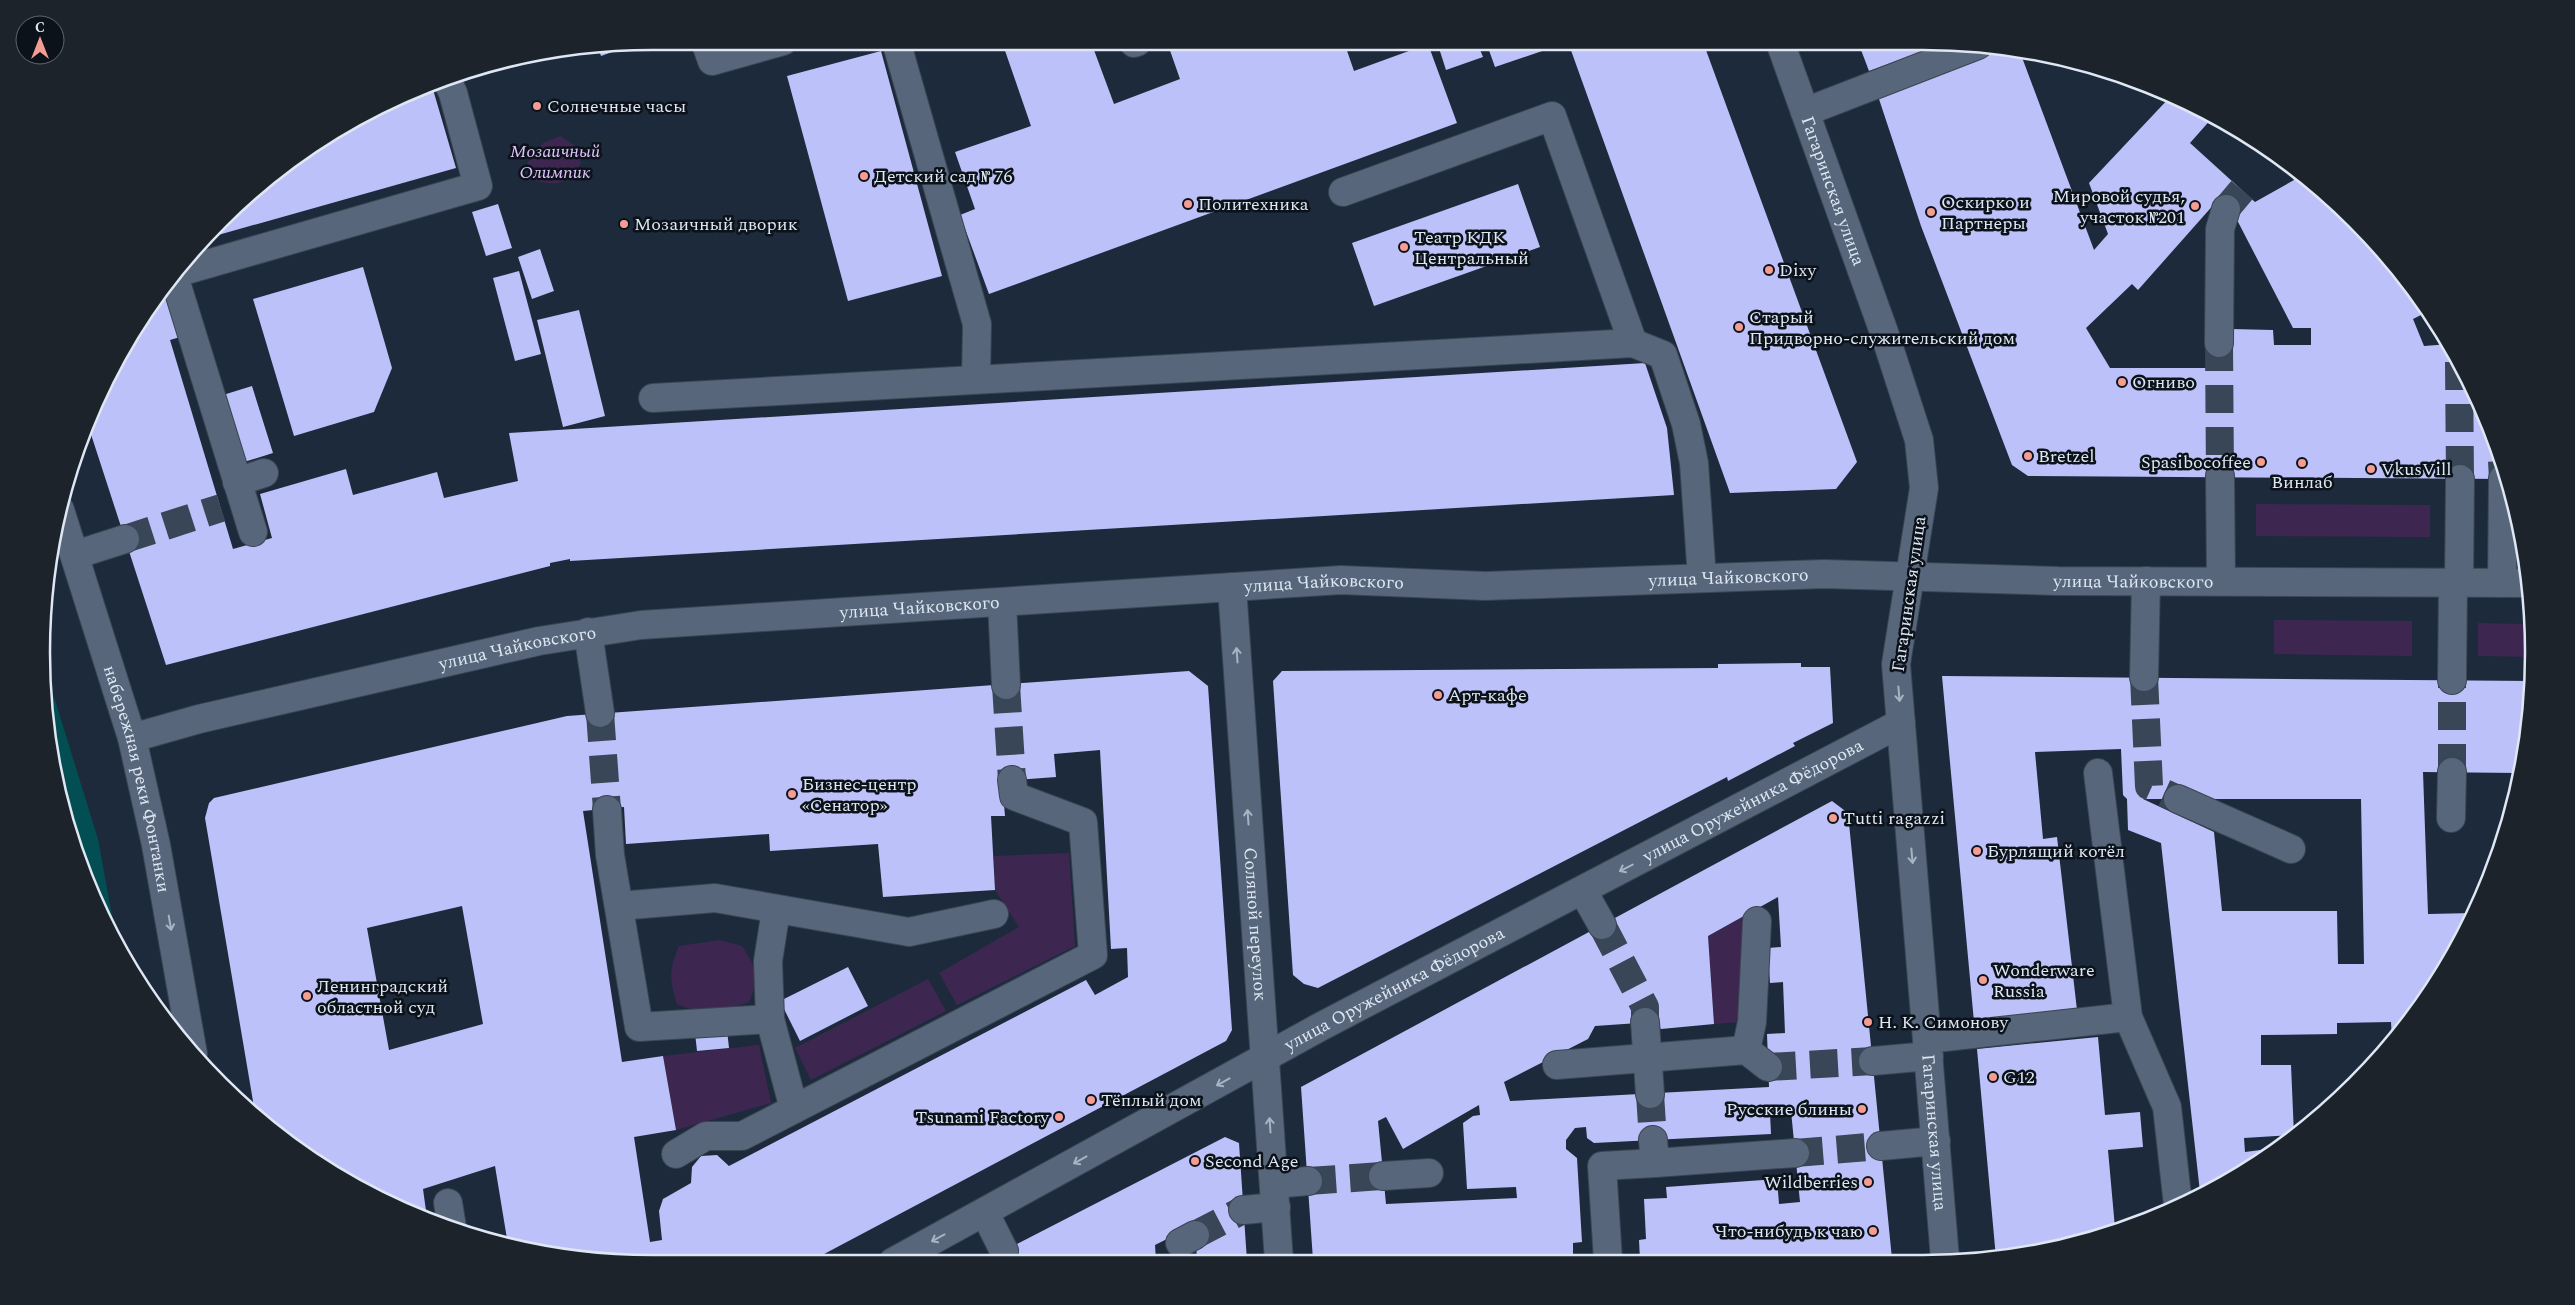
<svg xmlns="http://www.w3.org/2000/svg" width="2575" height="1305" viewBox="0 0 2575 1305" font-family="Spectral,serif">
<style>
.green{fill:#3d2751}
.water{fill:#034e53}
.building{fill:#bdc1fa;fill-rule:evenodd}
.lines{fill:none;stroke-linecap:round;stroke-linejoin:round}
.minor-tunnel{stroke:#394657;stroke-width:28;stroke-dasharray:28 14;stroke-linecap:butt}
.minor-casing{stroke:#3a4554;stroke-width:30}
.minor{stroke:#57667a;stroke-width:28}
.oneway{stroke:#a8b3c3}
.poi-dot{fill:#f59c93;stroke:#0c121a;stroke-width:2}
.labels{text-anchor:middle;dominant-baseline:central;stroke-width:5;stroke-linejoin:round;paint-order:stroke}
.poi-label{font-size:18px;fill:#dee7f3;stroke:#0c121a;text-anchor:start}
.park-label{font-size:18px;font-style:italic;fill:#e0c2ff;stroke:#0c121a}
.street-label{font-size:18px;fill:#dee7f3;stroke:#0c121a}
.rim{fill:none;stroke:#dee7f3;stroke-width:2.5}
</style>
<rect width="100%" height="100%" fill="#1c2a3b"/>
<path class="green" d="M560,136L574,145L581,163C569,184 559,186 536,181L527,163L543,143Z
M2256,504L2430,505V537L2256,536Z
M2274,620L2412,621V656L2274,654Z
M2478,623L2530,624L2531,657L2478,656Z
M1069,853L1075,946L957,1005L939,973L1019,927L995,890L994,856Z
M1744,916L1740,1022L1714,1024L1708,936Z
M720,940L742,946C757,968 760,978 749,1002C727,1010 699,1015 677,1004C669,979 669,970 679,946Z
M928,979L946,1011L811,1080L795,1048Z
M759,1045L771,1103L676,1130L663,1056Z"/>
<path class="water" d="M41,655L98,839L117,943L104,923L74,849L47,733Z"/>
<path class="building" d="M640,42L601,56L598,47Z
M1002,42H1091L1114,104L1180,79L1167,42H1344L1354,71L1428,44L1457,123L989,294L960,215L975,209L955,152L1031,126Z
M1437,42H1477L1483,57L1446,70Z
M1486,42H1546L1548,49L1495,67Z
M1568,42H1703L1857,462L1836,489L1730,493Z
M1858,42L1946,43L1869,71Z
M2002,49L2020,52L2094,250L2108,234L2089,183L2171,96L2193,104L2213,117L2190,143L2255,202L2294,180L2287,163L2294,167L2382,249L2409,287L2421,315L2413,319L2424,346L2450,344L2452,347L2501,456L2507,479L2028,476L2012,465L1921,226L1878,96ZM2216,202L2236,218L2293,328H2311V345H2274L2273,330L2231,329L2209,343V368H2110L2086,328L2132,284L2138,290Z
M881,51L942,276L848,301L787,76Z
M432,86L456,168L204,239L280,168L347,123Z
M1518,184L1540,247L1374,306L1352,243Z
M498,204L512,248L486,256L472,212Z
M540,249L554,291L532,299L518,257Z
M363,267L392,368L374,412L294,436L253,299Z
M519,271L541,354L515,361L493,278Z
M168,296L180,337L170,340L233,549L272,538L260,494L346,469L353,495L437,472L444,498L518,481L509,433L1645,363L1667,428L1674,495L570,561V559L550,563V566L166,665L87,422L123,347L157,300Z
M579,310L605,416L563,427L537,320Z
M252,386L273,453L244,462L223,395Z
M1801,663V667H1830L1833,723L1793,743L1795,746L1728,781L1727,777L1318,988L1304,984L1293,975L1273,681L1282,671L1718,668V664Z
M1189,671L1208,686L1232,1030L1226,1041L809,1262H613L508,1245L495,1166L423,1189L427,1218L382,1201L313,1161L255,1113L205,818L209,803L214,798L567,716ZM1100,750L1111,949L1127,948L1128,977L1095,995L1086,980L729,1166L717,1155L701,1156L692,1167L691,1183L663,1199L659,1211L662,1240L650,1242L634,1137L676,1130L663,1056L622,1062L583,811L624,807L626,844L769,834L770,851L878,844L883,897L995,890L991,816H1005L1002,781L1056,777L1054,754ZM462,906L483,1024L389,1050L367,928Z
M1942,676L2532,681V692L2519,773L2423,772L2428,914L2474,913L2471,923L2392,1040L2391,1022L2337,1023V1034L2261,1035V1065H2291L2294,1135L2244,1138L2245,1152L2276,1148L2200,1192L2161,843L2128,830L2127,799L2123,795L2121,749L2035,752L2043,839L2057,837L2077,1010L1974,1022ZM2143,799H2361L2364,964H2338L2337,911H2222L2214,832Z
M1832,801L1848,813L1892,1259L1640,1260L1639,1240L1646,1239L1644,1199L1667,1198L1666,1187L1777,1179L1779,1204L1800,1202L1791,1111L1770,1113L1771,1134L1594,1143L1587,1138L1586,1127L1575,1128L1566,1140V1149L1577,1158L1582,1242L1573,1243V1260H1313L1301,1087ZM1778,897L1781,947L1768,948V955L1770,983L1783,982L1785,1033L1767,1034L1769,1087L1510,1101L1504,1082L1588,1039L1595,1026L1653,1022L1661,1029L1714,1024L1708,936ZM1479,1105L1480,1115L1473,1116L1463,1123L1467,1189L1516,1187L1517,1198L1386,1204L1378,1121L1386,1117L1403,1149Z
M2509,821L2503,837V822Z
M848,967L868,1006L800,1041L780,1001Z
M727,1030L729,1048L697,1051L695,1033Z
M2098,1037L2105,1115L2140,1112L2143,1147L2108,1150L2115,1228L1996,1258L1977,1049Z
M1225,1137L1239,1143L1247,1261H1197L1195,1225L1155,1245L1156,1261H984Z"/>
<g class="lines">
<path class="minor-tunnel" d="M2226,209L2242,190
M2219,343L2220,476
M2459,362L2460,479
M2502,461L2503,479
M125,539L221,508
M2144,677L2149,786L2178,799
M1006,685L1012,780
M600,713L607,810
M2452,772V680
M1602,925L1645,1007V1022
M1768,1067L1873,1061
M1650,1094L1653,1140
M1795,1153L1881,1146
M1308,1181L1383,1176
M1195,1235L1243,1210"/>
<g class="minor-casing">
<g id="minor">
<path d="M705,41L712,61L783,41"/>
<path d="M896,41L977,324L976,379"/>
<path id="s1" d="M1780,42L1885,335L1919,440L1924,488L1896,664L1945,1259"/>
<path d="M1134,43L1137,42"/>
<path d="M1805,112L1978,45"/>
<path d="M1343,192L1552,116L1633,343L1663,355L1686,424L1694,463L1702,578"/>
<path d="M176,273L478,186L453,93L446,78"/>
<path d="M174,276L253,532"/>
<path d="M2219,343L2220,229L2226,209"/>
<path d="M653,398L1633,343"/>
<path d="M2220,476L2221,581"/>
<path d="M237,482L264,473"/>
<path id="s2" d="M60,510L132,738L156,845L193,1054"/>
<path d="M75,555L125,539"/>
<path d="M2459,583L2460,479"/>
<path d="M2502,583L2503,479"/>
<path id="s3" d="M1232,587L1279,1261"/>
<path d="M1002,602L1006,685"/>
<path d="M588,632L600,713"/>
<path d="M2144,677L2146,581"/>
<path d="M2452,680L2453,583"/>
<path id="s4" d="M132,738L199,719L539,641L641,625L1341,580L1485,586L1824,574L2058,581L2529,583"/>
<path d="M2098,773L2128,1017L2167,1107L2178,1205"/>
<path d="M2178,799L2291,849"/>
<path d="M607,810L610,855L639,1027L770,1019"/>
<path d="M2451,818L2452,772"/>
<path d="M1583,891L1602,925"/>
<path d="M619,906L715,898L909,932L994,914"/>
<path d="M776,910L768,961L770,1019L794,1109"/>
<path d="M1645,1022L1650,1094"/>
<path d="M1927,1039L2128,1017"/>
<path d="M1746,1050L1752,1022L1757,921"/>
<path d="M1873,1061L1929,1056"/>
<path d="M1557,1065L1746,1050L1768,1067"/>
<path d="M1653,1140L1655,1163L1795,1153"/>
<path d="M1881,1146L1936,1141"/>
<path d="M676,1154L706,1136H742L1093,955L1083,822L1014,796L1012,780"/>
<path d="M1383,1176L1429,1173"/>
<path d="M1274,1184L1308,1181"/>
<path d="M448,1203L452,1227"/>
<path d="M1243,1210L1276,1207"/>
<path d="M985,1213L1004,1251"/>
<path d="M1180,1243L1195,1235"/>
<path d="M1608,1260L1602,1166L1655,1163"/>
<path id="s5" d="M893,1262L1320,1027L1901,723"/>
</g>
</g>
<use href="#minor" class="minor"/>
</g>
<defs><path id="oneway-shaft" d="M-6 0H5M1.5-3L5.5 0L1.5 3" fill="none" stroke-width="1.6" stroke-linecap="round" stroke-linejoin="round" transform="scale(1.25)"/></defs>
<g class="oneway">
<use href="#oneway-shaft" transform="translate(1237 655) rotate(-94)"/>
<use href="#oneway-shaft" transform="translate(1899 694) rotate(85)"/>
<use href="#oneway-shaft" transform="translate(1248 817) rotate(-94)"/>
<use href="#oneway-shaft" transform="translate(1912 856) rotate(85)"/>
<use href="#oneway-shaft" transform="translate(1626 868) rotate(153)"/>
<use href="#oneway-shaft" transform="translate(170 923) rotate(80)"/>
<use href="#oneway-shaft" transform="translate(1223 1082) rotate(151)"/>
<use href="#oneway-shaft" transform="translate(1270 1125) rotate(-94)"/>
<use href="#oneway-shaft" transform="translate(1080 1160) rotate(151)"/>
<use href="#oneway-shaft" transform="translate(938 1238) rotate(152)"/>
</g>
<g class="poi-dot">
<circle cx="537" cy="106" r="5"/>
<circle cx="864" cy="176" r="5"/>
<circle cx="1188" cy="204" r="5"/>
<circle cx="2195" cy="206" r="5"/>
<circle cx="1931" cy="212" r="5"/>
<circle cx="624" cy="224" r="5"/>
<circle cx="1404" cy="247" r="5"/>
<circle cx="1769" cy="270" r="5"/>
<circle cx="1739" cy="327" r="5"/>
<circle cx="2122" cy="382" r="5"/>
<circle cx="2028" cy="456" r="5"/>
<circle cx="2261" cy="462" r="5"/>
<circle cx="2302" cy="463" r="5"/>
<circle cx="2371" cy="469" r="5"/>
<circle cx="1438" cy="695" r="5"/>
<circle cx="792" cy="794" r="5"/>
<circle cx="1833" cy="818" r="5"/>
<circle cx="1977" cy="851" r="5"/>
<circle cx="1983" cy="980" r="5"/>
<circle cx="307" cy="996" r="5"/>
<circle cx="1868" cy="1022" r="5"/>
<circle cx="1993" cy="1077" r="5"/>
<circle cx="1091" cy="1100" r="5"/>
<circle cx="1862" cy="1109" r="5"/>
<circle cx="1059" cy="1117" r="5"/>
<circle cx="1195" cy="1161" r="5"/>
<circle cx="1868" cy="1182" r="5"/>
<circle cx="1873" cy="1231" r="5"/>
</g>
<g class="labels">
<g class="poi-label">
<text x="547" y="106">Солнечные часы</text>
<text x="874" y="176">Детский сад № 76</text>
<text x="2185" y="196" text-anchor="end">Мировой судья,<tspan x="2185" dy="21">участок №201</tspan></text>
<text x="1941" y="202">Оскирко и<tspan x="1941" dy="21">Партнеры</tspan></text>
<text x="1198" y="204">Политехника</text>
<text x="634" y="224">Мозаичный дворик</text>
<text x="1414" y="237">Театр КДК<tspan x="1414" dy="21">Центральный</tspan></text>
<text x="1779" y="270">Dixy</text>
<text x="1749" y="317">Старый<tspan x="1749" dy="21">Придворно-служительский дом</tspan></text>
<text x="2132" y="382">Огниво</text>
<text x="2038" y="456">Bretzel</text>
<text x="2251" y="462" text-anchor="end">Spasibocoffee</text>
<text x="2381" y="469">VkusVill</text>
<text x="2302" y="482" text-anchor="middle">Винлаб</text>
<text x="1448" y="695">Арт-кафе</text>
<text x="802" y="784">Бизнес-центр<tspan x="802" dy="21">«Сенатор»</tspan></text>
<text x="1843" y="818">Tutti ragazzi</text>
<text x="1987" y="851">Бурлящий котёл</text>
<text x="1993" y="970">Wonderware<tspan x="1993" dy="21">Russia</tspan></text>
<text x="317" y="986">Ленинградский<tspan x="317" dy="21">областной суд</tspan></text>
<text x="1878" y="1022">Н. К. Симонову</text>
<text x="2003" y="1077">G12</text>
<text x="1101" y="1100">Тёплый дом</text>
<text x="1852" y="1109" text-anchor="end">Русские блины</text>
<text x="1049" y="1117" text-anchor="end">Tsunami Factory</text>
<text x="1205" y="1161">Second Age</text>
<text x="1858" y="1182" text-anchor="end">Wildberries</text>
<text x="1863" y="1231" text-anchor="end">Что-нибудь к чаю</text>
</g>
<g class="park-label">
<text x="555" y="151">Мозаичный<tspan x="555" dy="21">Олимпик</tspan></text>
</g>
<g class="street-label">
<text stroke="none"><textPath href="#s1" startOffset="158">Гагаринская улица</textPath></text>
<text stroke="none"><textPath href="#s4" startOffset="1611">улица Чайковского</textPath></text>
<text stroke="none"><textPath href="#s4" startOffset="2016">улица Чайковского</textPath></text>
<text stroke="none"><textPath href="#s4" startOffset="1206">улица Чайковского</textPath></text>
<text transform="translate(1909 594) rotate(-82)">Гагаринская улица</text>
<text stroke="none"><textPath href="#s4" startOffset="801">улица Чайковского</textPath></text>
<text stroke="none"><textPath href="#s4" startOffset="396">улица Чайковского</textPath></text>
<text stroke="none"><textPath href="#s2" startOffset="280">набережная реки Фонтанки</textPath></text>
<text stroke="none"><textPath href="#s5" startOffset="976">улица Оружейника Фёдорова</textPath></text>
<text stroke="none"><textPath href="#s3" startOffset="338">Соляной переулок</textPath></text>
<text stroke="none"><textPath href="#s5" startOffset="571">улица Оружейника Фёдорова</textPath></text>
<text stroke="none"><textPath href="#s1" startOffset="1118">Гагаринская улица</textPath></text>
</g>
</g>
<path d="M0 0H2575V1305H0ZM652 50H1923A602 602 0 0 1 2525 652V653A602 602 0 0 1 1923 1255H652A602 602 0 0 1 50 653V652A602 602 0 0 1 652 50Z" fill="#1d232b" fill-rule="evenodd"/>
<path class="rim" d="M652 50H1923A602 602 0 0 1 2525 652V653A602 602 0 0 1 1923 1255H652A602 602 0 0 1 50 653V652A602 602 0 0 1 652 50Z"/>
<g transform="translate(40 40)"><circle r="24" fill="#0c121a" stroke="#606771"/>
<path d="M0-4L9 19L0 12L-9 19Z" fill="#f59c93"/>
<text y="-8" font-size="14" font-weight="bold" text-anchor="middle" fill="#dee7f3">С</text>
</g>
</svg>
